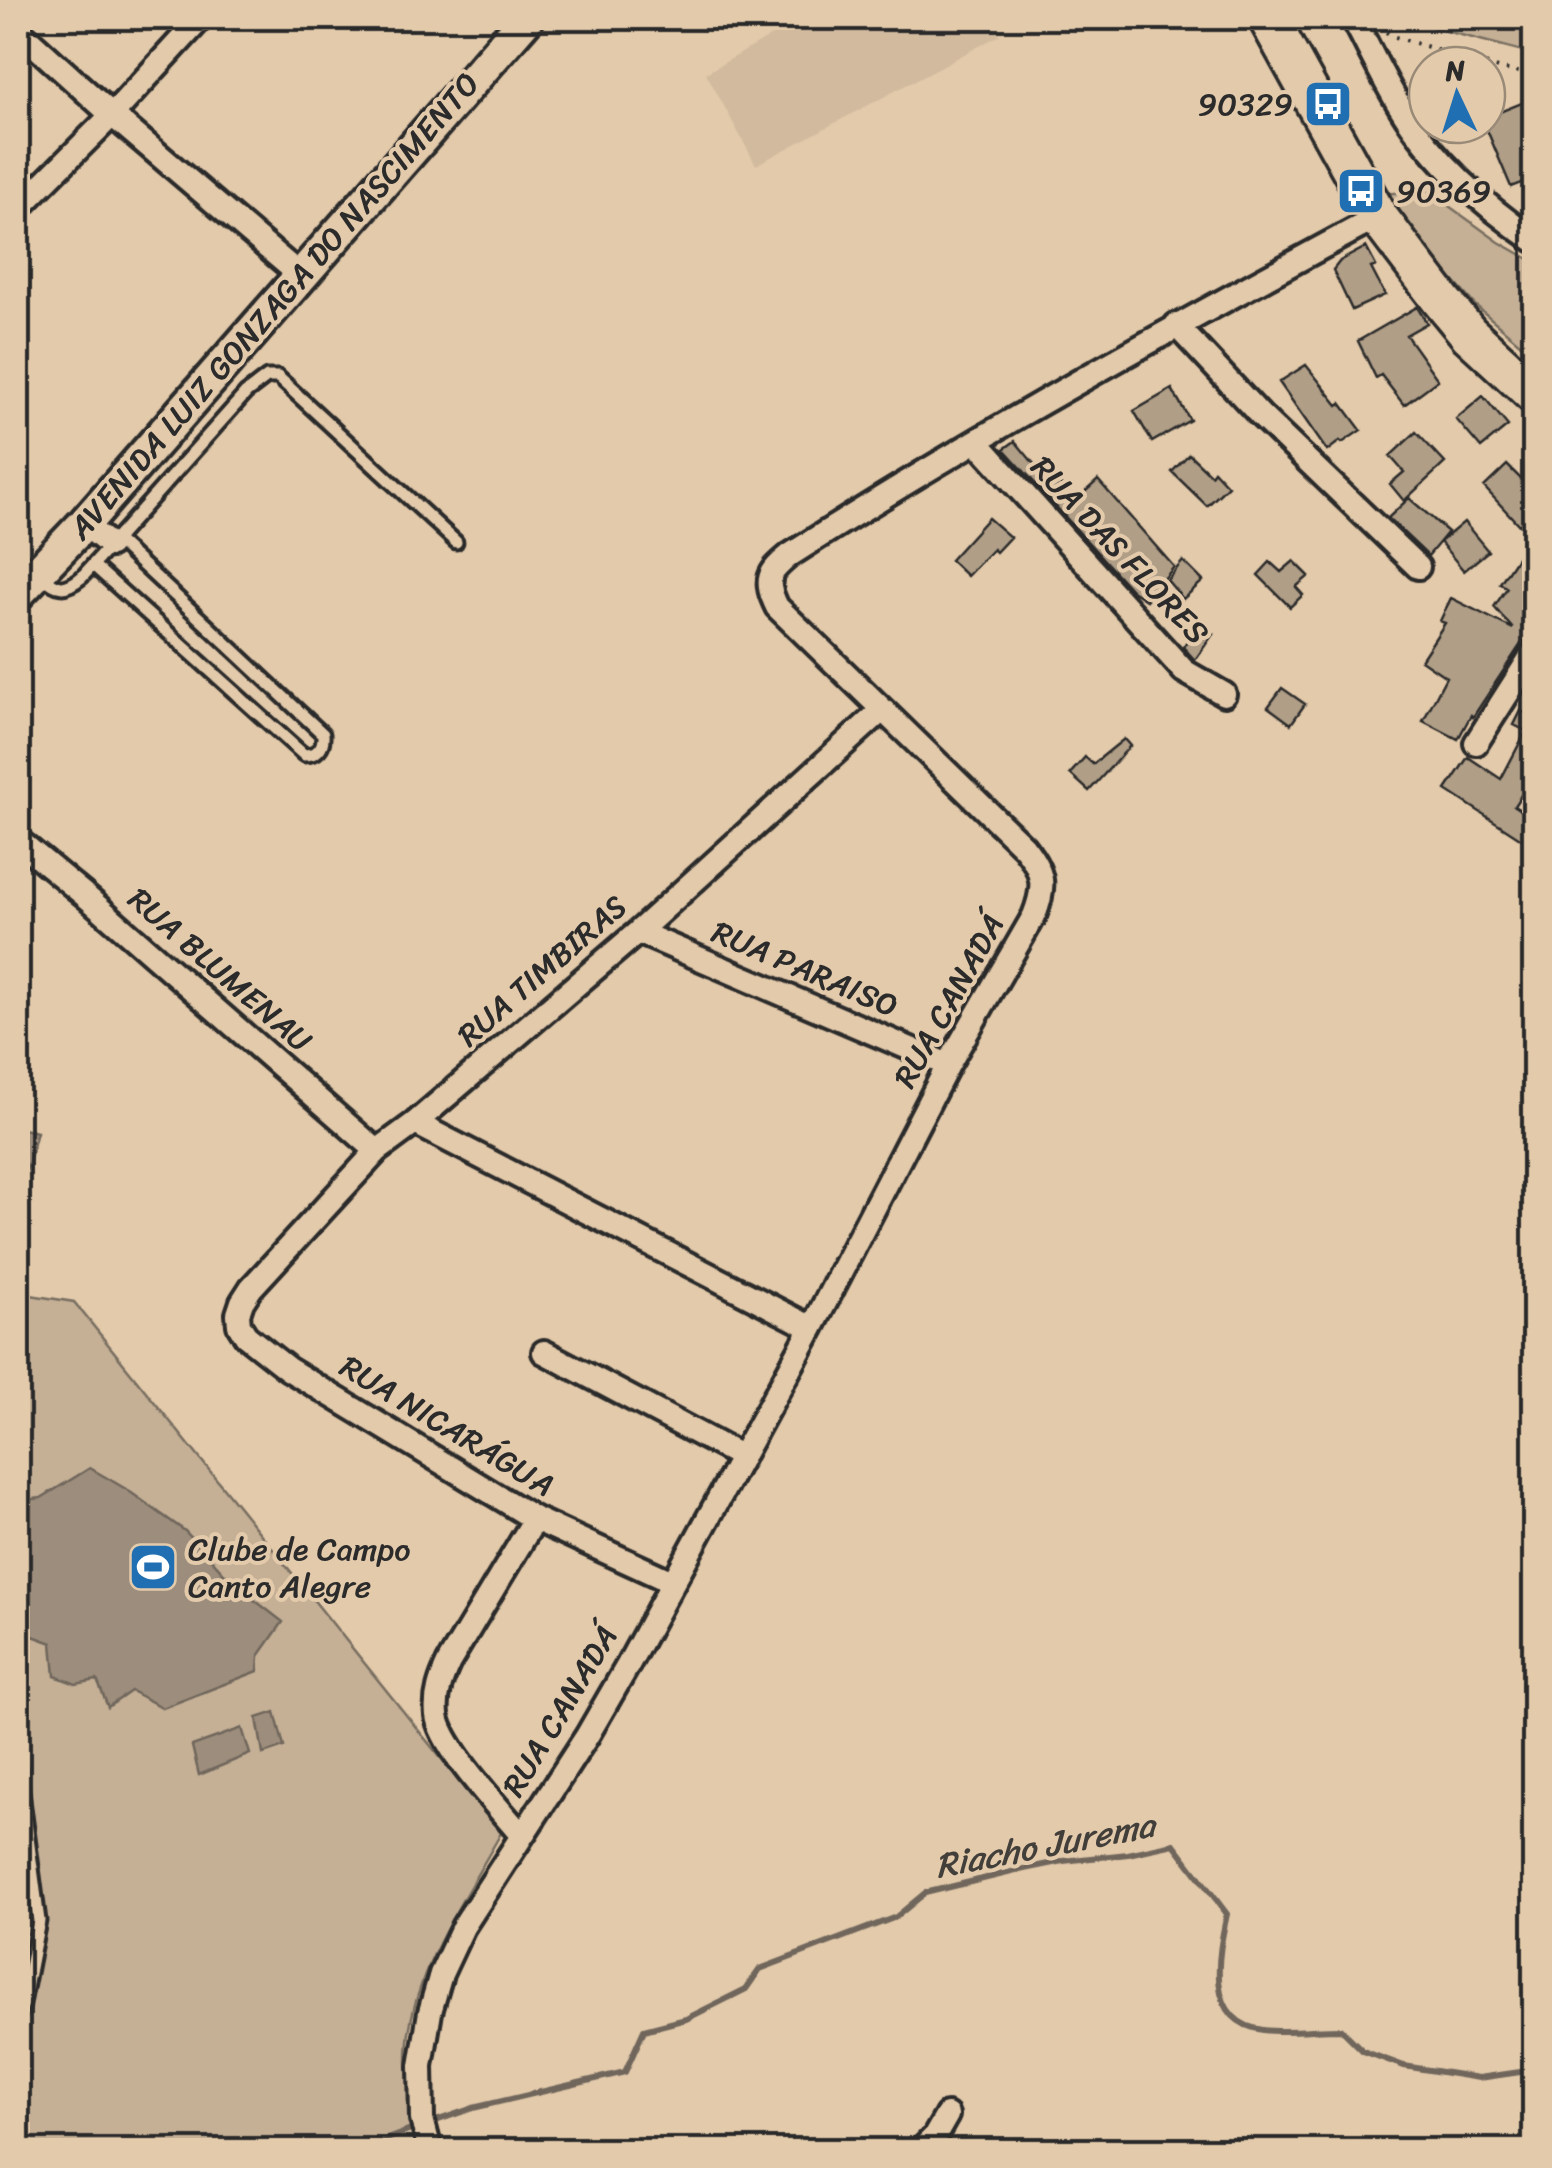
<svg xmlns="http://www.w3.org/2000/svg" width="1552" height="2168" viewBox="0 0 1552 2168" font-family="Sriracha,sans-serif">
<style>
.built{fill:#d1ba9e}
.green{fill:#c5b096;stroke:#786e60;stroke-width:2.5}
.water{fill:#9d8d7b;stroke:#6f665b;stroke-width:2.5}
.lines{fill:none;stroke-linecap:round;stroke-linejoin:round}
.stream{stroke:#6f665b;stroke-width:6}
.building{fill:#b09e87;stroke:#2b2b2b;stroke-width:2.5}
.service-casing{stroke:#2b2b2b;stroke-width:19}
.minor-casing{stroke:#2b2b2b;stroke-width:30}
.secondary-casing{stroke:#2b2b2b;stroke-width:40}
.primary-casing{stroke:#2b2b2b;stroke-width:45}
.path{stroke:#2b2b2b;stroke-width:4;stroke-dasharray:2.5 8;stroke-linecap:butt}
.service{stroke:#e3caab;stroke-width:11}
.minor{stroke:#e3caab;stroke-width:22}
.secondary{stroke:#e3caab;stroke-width:32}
.primary{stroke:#e3caab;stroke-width:38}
.labels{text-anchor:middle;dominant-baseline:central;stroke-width:8;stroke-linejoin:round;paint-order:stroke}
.poi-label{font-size:32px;fill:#2b2b2b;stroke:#e3caab;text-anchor:start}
.street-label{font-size:32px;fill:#2b2b2b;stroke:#e3caab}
.water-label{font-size:35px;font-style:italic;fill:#423f3b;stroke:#e3caab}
</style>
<rect width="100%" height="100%" fill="#e3caab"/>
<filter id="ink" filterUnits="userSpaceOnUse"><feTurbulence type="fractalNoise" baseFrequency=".01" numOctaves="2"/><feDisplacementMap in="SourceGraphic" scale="20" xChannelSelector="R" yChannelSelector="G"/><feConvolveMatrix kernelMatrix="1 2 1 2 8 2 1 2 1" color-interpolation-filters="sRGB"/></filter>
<g filter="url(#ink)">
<path class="built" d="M803,18H989L1000,35L756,165L706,73Z"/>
<path class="green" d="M1415,18H1534V54L1434,28Z
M1428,191L1499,242L1534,262V355L1475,305L1376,194Z
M18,1293L74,1302L501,1833C464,1900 407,1979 407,2059C407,2082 412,2106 414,2129L388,2139L372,2150H18Z"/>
<path class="water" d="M18,1128L37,1132L22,1188L18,1187Z
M90,1468L126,1489L185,1531L235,1585L283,1622L259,1656L258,1671L163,1708L131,1691L108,1707L97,1680L76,1684L55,1676L52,1643L22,1632L18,1592V1501L41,1498Z
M275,1712L284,1747L263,1754L257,1718Z
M242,1728L250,1754L199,1775L192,1746Z"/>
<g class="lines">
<path class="stream" d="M430,2123L473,2108L625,2072L644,2030L686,2019L746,1989L760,1969L896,1917L925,1893L1024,1869L1063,1861L1128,1854L1174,1844L1227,1914C1218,1954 1204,2022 1263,2030C1288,2033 1315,2029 1341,2029L1363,2051L1404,2066L1479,2078L1534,2070
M372,2150L387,2139L419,2127"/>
</g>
<path class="building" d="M1534,98V178L1511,187L1487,130V117Z
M1366,247L1376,266L1371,268L1385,295L1352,310L1333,270L1340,261Z
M1417,307L1427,323L1406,335L1438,380L1404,405L1381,375L1376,378L1358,341Z
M1306,365L1338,405L1341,403L1361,430L1342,443L1340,441L1327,451L1279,382Z
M1172,389L1190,420L1152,442L1134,411Z
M1483,396L1508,426L1481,448L1456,419Z
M1416,432L1445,463L1404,501L1390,484L1404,472L1390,456Z
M1015,441L1040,471L1043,468L1057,485L1059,483L1076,500L1098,480L1174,567L1146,600L1132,591L1004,449Z
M1189,454L1211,475L1214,471L1228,486L1207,506L1172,472Z
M1507,465L1534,492V512L1519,525L1484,487Z
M1409,498L1448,532L1428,556L1388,518Z
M988,518L1010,537L996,552L993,549L967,576L950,560Z
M1464,522L1488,551L1464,571L1440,542Z
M1534,532V629L1521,644L1473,717L1471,715L1458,739L1423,721L1446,677L1421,660L1445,623L1440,621L1451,598L1513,629L1494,607L1507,588L1500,583Z
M1183,561L1203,581L1183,599L1167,580Z
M1294,561L1309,576L1296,587L1303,595L1290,607L1258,575L1270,562L1281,572Z
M1198,624L1213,634L1195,660L1183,647Z
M1282,688L1305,704L1291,724L1268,707Z
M1521,711L1533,717L1534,714V775L1514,806L1534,819V847L1446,790L1468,757L1501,779L1526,731L1514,725Z
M1124,739L1130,746L1089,791L1070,774L1085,757L1093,764Z"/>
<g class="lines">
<g class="service-casing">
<path id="service" d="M93,565L304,755C317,755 324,748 323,734L115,539
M42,575C57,590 65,591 82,577L246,393L267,377H278L456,542
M18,1762L39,1921L23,2004L18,2017"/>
</g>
<g class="minor-casing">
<path id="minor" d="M1353,18C1369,48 1383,79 1401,108C1432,159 1485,207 1534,240
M18,30L112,115L302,277
M18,209L112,115L201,18
M1176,325L1261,416L1418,567
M976,441L1184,671L1224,694
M84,524L110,545
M1476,743L1534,652
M18,840L88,898L377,1151
M638,932L948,1065
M415,1123L812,1328
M544,1352L742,1457
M672,1582L535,1519L288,1369L246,1336L239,1325L238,1314L242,1302L251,1288L377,1151L415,1123L638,932L882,710
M522,1836C500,1809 440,1746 437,1715C435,1695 441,1679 449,1662L535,1519
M430,2150L422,2119L421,2066L430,2012L441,1974L463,1927L587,1736L628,1665L812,1328L948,1065L1034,916C1046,886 1044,872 1024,847L777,607C764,580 768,573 790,555C981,433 1179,324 1378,217
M921,2150L935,2136L947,2115"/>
</g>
<g class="secondary-casing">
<path id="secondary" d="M18,593L84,524L527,18"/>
</g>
<g class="primary-casing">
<path id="primary" d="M1268,18L1378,217L1441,300L1469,334L1534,394"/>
</g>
<path class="path" d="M1386,32L1392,36L1502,69L1534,75"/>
<use href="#service" class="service"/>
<use href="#minor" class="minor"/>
<use href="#secondary" class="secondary"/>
<use href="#primary" class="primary"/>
</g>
</g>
<defs>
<g id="bus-square" transform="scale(2.5)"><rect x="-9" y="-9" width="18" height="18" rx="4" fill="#1f6fb2" stroke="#e3caab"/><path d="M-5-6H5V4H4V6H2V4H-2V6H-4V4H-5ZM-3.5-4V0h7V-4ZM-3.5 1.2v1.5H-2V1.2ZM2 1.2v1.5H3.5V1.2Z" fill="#fff"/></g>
<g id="stadium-square" transform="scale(2.5)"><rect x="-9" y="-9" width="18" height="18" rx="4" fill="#1f6fb2" stroke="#e3caab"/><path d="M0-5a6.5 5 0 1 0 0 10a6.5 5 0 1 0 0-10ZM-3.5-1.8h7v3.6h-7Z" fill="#fff"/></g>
</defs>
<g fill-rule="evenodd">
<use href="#bus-square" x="1328" y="104"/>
<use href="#bus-square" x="1361" y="191"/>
<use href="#stadium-square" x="153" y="1567"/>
</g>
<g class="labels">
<g class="poi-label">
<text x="1293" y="104" text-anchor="end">90329</text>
<text x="1396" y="191">90369</text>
<text x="188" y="1549">Clube de Campo<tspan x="188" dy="37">Canto Alegre</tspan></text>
</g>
<g class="street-label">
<text transform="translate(274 306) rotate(-49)">AVENIDA LUIZ GONZAGA DO NASCIMENTO</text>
<text transform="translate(1120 550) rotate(47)">RUA DAS FLORES</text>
<text transform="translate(805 969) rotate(23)">RUA PARAISO</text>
<text transform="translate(220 970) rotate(41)">RUA BLUMENAU</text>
<text transform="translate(542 971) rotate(-41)">RUA TIMBIRAS</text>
<text transform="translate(949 1001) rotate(-61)">RUA CANADÁ</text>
<text transform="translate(447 1426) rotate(31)">RUA NICARÁGUA</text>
<text transform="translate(560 1711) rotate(-59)">RUA CANADÁ</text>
</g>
<g class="water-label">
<text transform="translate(1045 1845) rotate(-11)">Riacho Jurema</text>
</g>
</g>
<rect width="1552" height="2168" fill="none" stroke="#e3caab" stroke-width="60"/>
<rect x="30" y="30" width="1492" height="2108" fill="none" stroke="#2b2b2b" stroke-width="4" filter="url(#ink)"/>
<g transform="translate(1457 95) rotate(356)"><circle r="48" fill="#e3caab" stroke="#998a78" stroke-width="2.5"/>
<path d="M0-8L18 38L0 25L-18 38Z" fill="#1f6fb2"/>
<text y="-15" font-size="28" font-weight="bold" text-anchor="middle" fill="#2b2b2b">N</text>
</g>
</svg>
